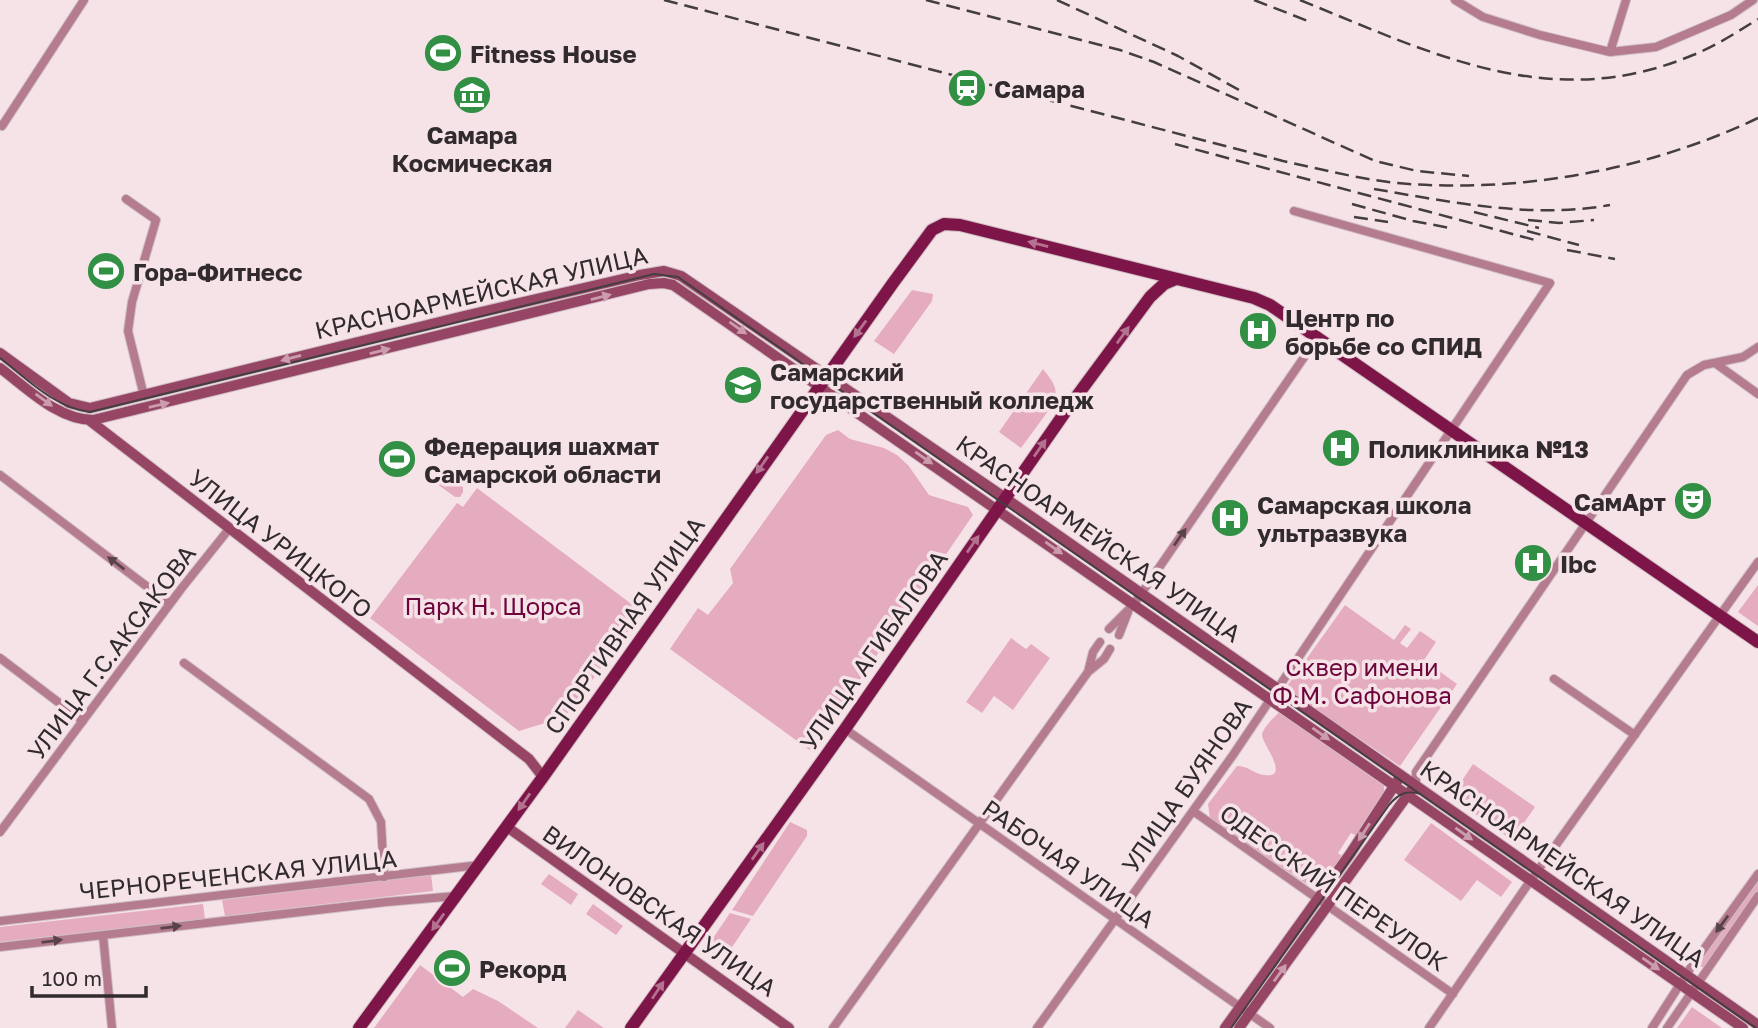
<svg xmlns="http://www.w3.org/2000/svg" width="1758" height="1028" viewBox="0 0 1758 1028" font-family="'Golos Text',sans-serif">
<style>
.green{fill:#e5acbf}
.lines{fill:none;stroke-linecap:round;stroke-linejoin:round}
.minor-casing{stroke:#cebec3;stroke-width:10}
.secondary-casing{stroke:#cebec3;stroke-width:12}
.primary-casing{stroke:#cebec3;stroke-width:14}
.minor{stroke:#b57b8f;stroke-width:8}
.secondary{stroke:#974565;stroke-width:10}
.primary{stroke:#7e1548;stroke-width:12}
.tram{stroke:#453e40;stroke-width:2}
.rail{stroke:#453e40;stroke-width:2.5;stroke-dasharray:14 7;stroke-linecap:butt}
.oneway{fill:#b47290}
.oneway2{fill:#cb9cad}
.oneway3{fill:#59434a}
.labels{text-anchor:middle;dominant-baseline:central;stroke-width:7;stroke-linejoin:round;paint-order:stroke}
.poi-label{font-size:24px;font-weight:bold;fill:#312b2d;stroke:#f5e3e8;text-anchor:start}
.street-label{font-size:24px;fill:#312b2d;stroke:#f5e3e8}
.park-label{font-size:24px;fill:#6d043b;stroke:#f5e3e8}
</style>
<rect width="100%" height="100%" fill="#f5e3e8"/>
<path class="green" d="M912,290L933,294L932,301L894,354L874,341Z
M1043,369C1052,381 1059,387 1054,403L1021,448L999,432Z
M838,430L850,439L884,448L897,455L908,465L929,495L968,507L973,515L811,751L670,649L698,608L708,615L733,583L730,569L826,435Z
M445,474L463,487V492L460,497H455L437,484V477Z
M477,488L642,612L565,717L519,731L370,618L457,503L463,507Z
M1758,585V626L1738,612Z
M1345,605L1394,640L1405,625L1411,629L1400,643L1407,648L1420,631L1436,642L1424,660L1457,684L1400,766L1285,689Z
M1011,638L1026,649L1031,644L1050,658L1013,710L994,696L982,713L966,702Z
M1279,712L1384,784V797L1357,836L1351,833L1338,853L1343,857L1323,884L1308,885L1210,819L1208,804L1237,766C1249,766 1254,774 1264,775C1292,779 1261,742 1262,735C1263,727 1274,718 1279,712Z
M1473,764L1535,807L1512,840L1451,797Z
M790,822L807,830V836L753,916L732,910Z
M1431,823L1512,882L1501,897L1477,880L1461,901L1404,860Z
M431,874L433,891L225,916L222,900Z
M549,874L578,894L571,905L541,884Z
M1758,883V891L1704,967H1700L1699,963L1754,884Z
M203,904L205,919L0,942V927Z
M593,904L623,926L616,935L586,914Z
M730,913L751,919L724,959L709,944Z
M420,965L463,997L473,989L498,1001L538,1028H374Z
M1692,1007L1722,1028H1677Z
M578,1010L604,1028H565Z"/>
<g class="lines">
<g class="minor-casing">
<path id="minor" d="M1455,0L1483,17L1540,35L1610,52L1656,47L1731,15L1753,0
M1610,52L1626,0
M0,125L2,126L84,0
M126,199L156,220L132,302L128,331L144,396
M1715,363L1758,394
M0,475L170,604
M1109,629L1134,604L1318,337
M1119,635L1128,612
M0,658L83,721
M184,663L369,799L381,822L384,877
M1088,672L1093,652L1100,642
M1554,679L1635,735
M845,729L1270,1028
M1416,785V772L1687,375L1704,365L1743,357L1758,347
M1193,811L1453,994
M0,832L181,589L229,529
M0,921L479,865
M103,935L112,1028
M0,947L386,902L456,896
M833,1028L1088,672L1104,659L1110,649
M1037,1028L1233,755L1550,283L1294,211
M1429,1028L1526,887L1758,562
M1652,1028L1691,967L1758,874
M1667,1028L1758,896"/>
</g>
<g class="secondary-casing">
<path id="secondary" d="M0,353L69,403L90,408L464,316L640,275L664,271L681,276L995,491L1758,1025
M0,368C27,388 58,420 93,420L649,284L664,283L673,285L1743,1028
M89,420L529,759L543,777
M507,827L789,1028
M1225,1028L1350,854L1398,780
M1239,1028L1412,789"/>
</g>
<g class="primary-casing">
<path id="primary" d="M359,1028L543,777L893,283L932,230L944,224L960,225L1254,298L1270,305L1758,642
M631,1028L845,729L1068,408L1150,297L1164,284L1176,279"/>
</g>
<use href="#minor" class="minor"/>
<use href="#secondary" class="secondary"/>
<use href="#primary" class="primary"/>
<path class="tram" d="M0,358C27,379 55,408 90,412L654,274L678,277L1756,1028
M1231,1028L1389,805C1399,793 1407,790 1421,794"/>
<path class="rail" d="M664,0L1283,161C1325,170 1366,181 1409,184C1527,192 1651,169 1758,118
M926,0L1120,50L1154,62L1375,161L1417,171L1469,176
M1057,0L1178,56L1241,91
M1254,0L1308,21
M1300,0C1431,53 1551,115 1693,55C1716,46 1737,32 1758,19
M1175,144L1535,240
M1374,189C1451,202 1532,219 1610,205
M1352,204L1413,221L1450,228
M1474,212L1539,228
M1354,217L1388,222
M1528,220L1559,223L1594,220
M1527,231L1579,245
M1567,250L1615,259"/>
</g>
<defs><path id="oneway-solid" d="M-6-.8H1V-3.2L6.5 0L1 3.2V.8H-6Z" transform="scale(1.75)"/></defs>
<g class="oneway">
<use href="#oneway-solid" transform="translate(1038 244) rotate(-166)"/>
<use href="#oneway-solid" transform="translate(860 329) rotate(126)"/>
<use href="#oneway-solid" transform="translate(1123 335) rotate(-54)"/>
<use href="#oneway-solid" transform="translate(1040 448) rotate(-55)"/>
<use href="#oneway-solid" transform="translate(762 465) rotate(125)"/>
<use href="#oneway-solid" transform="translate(973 544) rotate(-55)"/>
<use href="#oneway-solid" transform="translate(524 802) rotate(125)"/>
<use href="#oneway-solid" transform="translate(758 851) rotate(-55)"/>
<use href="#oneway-solid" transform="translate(438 922) rotate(126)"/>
<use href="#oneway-solid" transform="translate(658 990) rotate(-56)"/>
</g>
<g class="oneway2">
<use href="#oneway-solid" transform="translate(601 297) rotate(-14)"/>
<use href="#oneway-solid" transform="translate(738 328) rotate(35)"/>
<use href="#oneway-solid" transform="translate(380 351) rotate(-14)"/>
<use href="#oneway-solid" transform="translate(291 358) rotate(165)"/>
<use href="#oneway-solid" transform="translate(44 400) rotate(36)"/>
<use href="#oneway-solid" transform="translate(159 405) rotate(-13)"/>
<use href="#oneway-solid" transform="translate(924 458) rotate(35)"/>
<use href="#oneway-solid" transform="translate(1054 548) rotate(35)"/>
<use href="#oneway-solid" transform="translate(1321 734) rotate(35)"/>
<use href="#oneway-solid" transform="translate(1364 832) rotate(123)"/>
<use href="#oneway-solid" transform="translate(1464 834) rotate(35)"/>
<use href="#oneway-solid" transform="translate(1651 964) rotate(35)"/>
<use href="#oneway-solid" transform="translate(1280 973) rotate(-54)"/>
</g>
<g class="oneway3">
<use href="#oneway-solid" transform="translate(1180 537) rotate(-55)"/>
<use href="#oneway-solid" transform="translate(116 563) rotate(-143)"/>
<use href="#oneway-solid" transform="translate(1722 924) rotate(126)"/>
<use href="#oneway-solid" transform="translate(171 927) rotate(-7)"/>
<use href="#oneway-solid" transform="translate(52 941) rotate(-7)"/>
</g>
<defs>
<g id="stadium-disc" transform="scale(2.0125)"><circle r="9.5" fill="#319044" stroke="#f5e3e8"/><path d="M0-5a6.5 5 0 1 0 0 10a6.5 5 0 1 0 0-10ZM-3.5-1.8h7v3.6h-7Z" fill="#fff"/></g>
<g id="station-disc" transform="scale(2.0125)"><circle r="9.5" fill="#319044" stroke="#f5e3e8"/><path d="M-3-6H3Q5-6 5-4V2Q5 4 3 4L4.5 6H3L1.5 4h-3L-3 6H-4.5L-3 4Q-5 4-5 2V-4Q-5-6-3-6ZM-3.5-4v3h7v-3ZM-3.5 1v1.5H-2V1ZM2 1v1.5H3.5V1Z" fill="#fff"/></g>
<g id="museum-disc" transform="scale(2.0125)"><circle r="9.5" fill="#319044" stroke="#f5e3e8"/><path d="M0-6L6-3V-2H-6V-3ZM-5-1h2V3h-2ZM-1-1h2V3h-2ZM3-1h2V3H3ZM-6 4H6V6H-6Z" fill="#fff"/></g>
<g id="hospital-disc" transform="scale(2.0125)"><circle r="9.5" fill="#319044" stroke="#f5e3e8"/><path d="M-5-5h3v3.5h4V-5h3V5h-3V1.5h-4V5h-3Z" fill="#fff"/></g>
<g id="university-disc" transform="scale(2.0125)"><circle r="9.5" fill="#319044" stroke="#f5e3e8"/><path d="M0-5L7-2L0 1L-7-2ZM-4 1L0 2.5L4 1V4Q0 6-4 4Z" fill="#fff"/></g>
<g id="theatre-disc" transform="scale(2.0125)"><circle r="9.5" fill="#319044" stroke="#f5e3e8"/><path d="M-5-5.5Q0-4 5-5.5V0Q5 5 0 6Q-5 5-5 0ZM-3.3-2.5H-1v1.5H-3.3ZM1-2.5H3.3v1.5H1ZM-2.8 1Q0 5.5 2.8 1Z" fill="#fff"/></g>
</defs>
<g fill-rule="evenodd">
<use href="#stadium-disc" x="443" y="53"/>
<use href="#station-disc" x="967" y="88"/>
<use href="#museum-disc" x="472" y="95"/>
<use href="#stadium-disc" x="106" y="271"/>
<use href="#hospital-disc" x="1258" y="331"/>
<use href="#university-disc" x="743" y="385"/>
<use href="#hospital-disc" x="1341" y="448"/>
<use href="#stadium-disc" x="397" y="459"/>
<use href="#theatre-disc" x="1693" y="501"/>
<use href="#hospital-disc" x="1230" y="518"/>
<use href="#hospital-disc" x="1533" y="563"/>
<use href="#stadium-disc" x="452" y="968"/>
</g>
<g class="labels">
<g class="poi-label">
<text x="470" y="53">Fitness House</text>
<text x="994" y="88">Самара</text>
<text x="472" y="134" text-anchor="middle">Самара<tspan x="472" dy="28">Космическая</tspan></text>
<text x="133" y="271">Гора-Фитнесс</text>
<text x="1285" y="317">Центр по<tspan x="1285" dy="28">борьбе со СПИД</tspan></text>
<text x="770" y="371">Самарский<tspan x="770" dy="28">государственный колледж</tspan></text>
<text x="424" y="445">Федерация шахмат<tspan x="424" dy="28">Самарской области</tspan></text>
<text x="1368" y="448">Поликлиника №13</text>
<text x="1666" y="501" text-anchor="end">СамАрт</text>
<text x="1257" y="504">Самарская школа<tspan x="1257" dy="28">ультразвука</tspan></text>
<text x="1560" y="563">Ibc</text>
<text x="479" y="968">Рекорд</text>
</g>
<g class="street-label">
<text transform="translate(481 292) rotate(-13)">КРАСНОАРМЕЙСКАЯ УЛИЦА</text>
<text transform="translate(1099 538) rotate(35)">КРАСНОАРМЕЙСКАЯ УЛИЦА</text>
<text transform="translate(281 543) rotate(38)">УЛИЦА УРИЦКОГО</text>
<text transform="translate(624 625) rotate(-55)">СПОРТИВНАЯ УЛИЦА</text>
<text transform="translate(873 650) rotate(-55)">УЛИЦА АГИБАЛОВА</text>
<text transform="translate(111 652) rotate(-53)">УЛИЦА Г.С.АКСАКОВА</text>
<text transform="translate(1186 785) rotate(-55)">УЛИЦА БУЯНОВА</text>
<text transform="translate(1069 863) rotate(35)">РАБОЧАЯ УЛИЦА</text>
<text transform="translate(1563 863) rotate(35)">КРАСНОАРМЕЙСКАЯ УЛИЦА</text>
<text transform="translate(238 874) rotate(-6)">ЧЕРНОРЕЧЕНСКАЯ УЛИЦА</text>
<text transform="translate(1334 887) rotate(35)">ОДЕССКИЙ ПЕРЕУЛОК</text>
<text transform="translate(660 910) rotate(35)">ВИЛОНОВСКАЯ УЛИЦА</text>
</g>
<g class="park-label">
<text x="493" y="605">Парк Н. Щорса</text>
<text x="1362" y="666">Cквер имени<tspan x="1362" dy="28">Ф.М. Сафонова</tspan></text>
</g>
</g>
<path d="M32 986v10h114v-10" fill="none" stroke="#312b2d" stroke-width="3.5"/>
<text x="42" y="986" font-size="21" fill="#312b2d" stroke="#f5e3e8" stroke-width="5" paint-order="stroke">100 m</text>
</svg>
